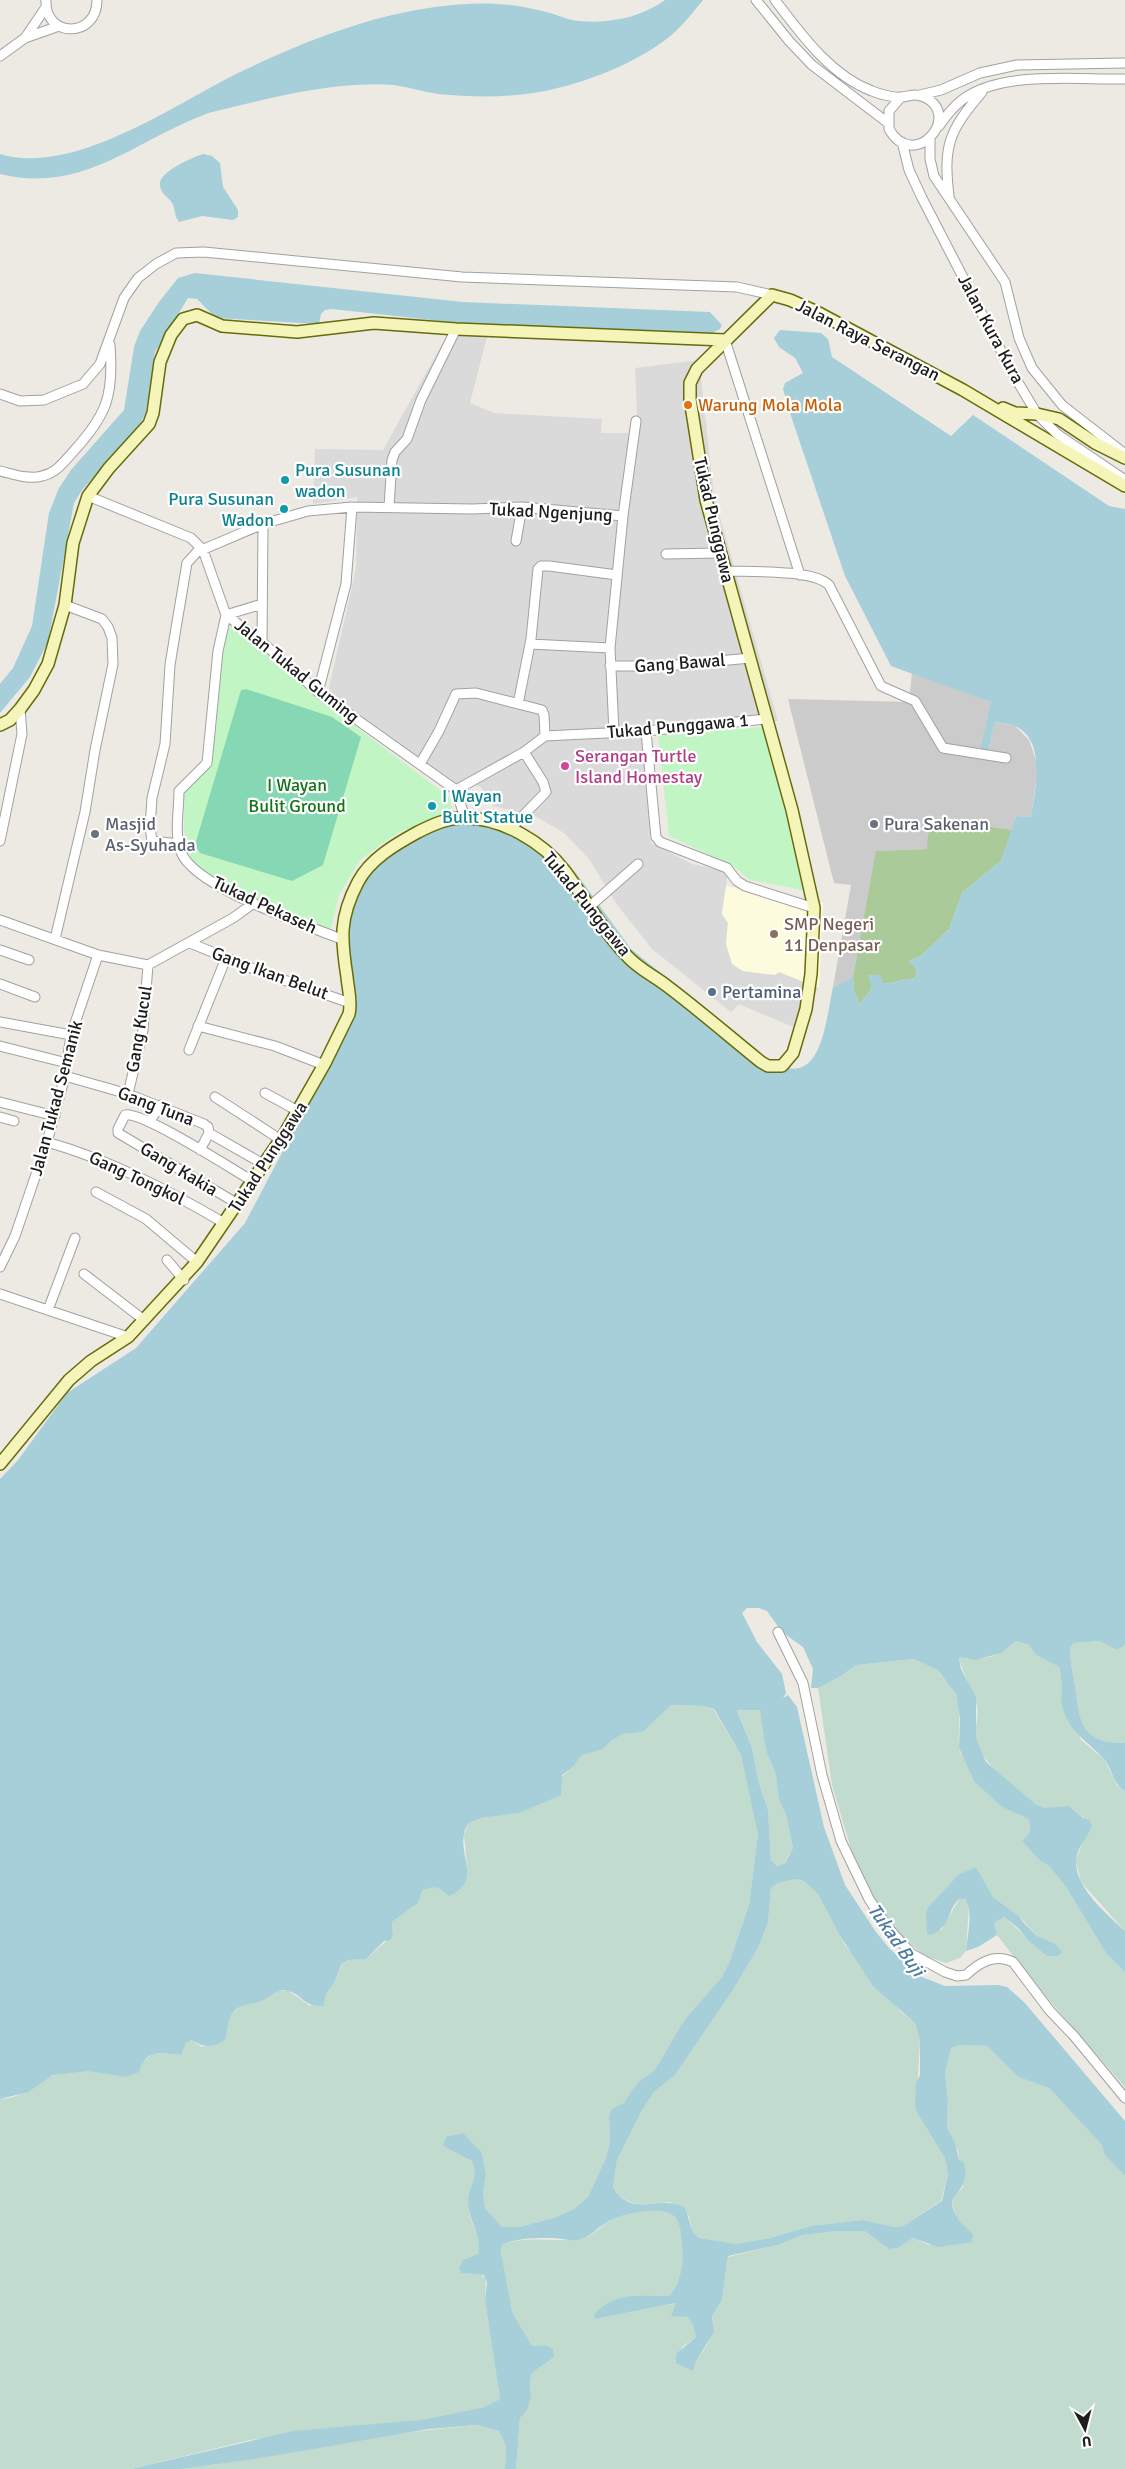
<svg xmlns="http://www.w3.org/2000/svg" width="1125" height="2469" viewBox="0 0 1125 2469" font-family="Signika,sans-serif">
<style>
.residential{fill:#dbdada}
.education{fill:#fdfbdd}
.religious{fill:#cbcbcb}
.forest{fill:#abca9a}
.wetland{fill:#c1dbce}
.park{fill:#c2f5c4}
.pitch{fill:#86d8b4}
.water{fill:#a6cfd9;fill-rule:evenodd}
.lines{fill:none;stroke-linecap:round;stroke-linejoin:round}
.street-casing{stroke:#a1a1a1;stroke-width:11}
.secondary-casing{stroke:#666c0b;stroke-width:14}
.street{stroke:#fff;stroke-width:9}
.secondary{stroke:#f5f5ba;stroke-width:11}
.food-dot{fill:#e8710a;stroke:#fff;stroke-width:2}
.culture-dot{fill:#0f9aa8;stroke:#fff;stroke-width:2}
.hotel-dot{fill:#d1479c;stroke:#fff;stroke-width:2}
.worship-dot{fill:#6b7280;stroke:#fff;stroke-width:2}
.education-dot{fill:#8d6e63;stroke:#fff;stroke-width:2}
.service-dot{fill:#5c6f8a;stroke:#fff;stroke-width:2}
.labels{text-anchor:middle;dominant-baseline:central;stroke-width:4.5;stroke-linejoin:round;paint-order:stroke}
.street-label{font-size:18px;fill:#1d1d1d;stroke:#fff}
.food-label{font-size:18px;fill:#c56008;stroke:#fff;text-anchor:start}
.culture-label{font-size:18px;fill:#0d838f;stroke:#fff;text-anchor:start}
.hotel-label{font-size:18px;fill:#b23c85;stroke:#fff;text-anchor:start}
.park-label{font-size:18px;fill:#127416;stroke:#fff}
.worship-label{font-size:18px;fill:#5b616d;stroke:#fff;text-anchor:start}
.education-label{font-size:18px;fill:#785e54;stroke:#fff;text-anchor:start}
.service-label{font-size:18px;fill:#4e5e75;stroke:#fff;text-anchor:start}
.water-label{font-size:19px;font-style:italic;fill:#4d7a9f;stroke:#fff}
</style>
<rect width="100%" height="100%" fill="#edeae3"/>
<path class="residential" d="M452,326L489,329L470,403L494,413L602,419L601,433H638L635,368L699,360L714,496L778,721L643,725L651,843L692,864L728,872L722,914L728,923L726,944L779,972L819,988L799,1009L793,1027L739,1004L731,1012L652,949L618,906L589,859L564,833L535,816L493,806L480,786L451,782L333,697L329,688L356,569L357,497L313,504L315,449L383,450Z"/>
<path class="education" d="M726,886L823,903L819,988L779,972L775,975L743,971L732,964L726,944L728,923L722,914Z"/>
<path class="religious" d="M912,672L991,702L988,752L995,722L1015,726L1029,740L1038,766L1031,817L1016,816L1012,830L929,817L928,849L877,851L853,977L833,987L851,885L834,883L788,699L909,702Z"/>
<path class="forest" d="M929,817L1012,830L1001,861L963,892L949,929L921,956L909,961L917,970L915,978L884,984L869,975L872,988L860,1004L854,991L853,977L876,851L927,849Z"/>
<path class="wetland" d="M1016,1641L1029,1645L1036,1655L1059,1667L1062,1676L1061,1693L1081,1740L1104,1759L1117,1785L1125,1791V1931L1081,1882L1076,1861L1081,1846L1084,1818L1069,1806C1062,1807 1053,1809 1046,1808C1027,1806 980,1760 976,1741C974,1730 979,1717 977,1706C973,1688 962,1674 959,1657C984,1662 997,1657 1016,1641Z
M1099,1641L1117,1650L1125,1645V1743C1081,1743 1080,1723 1075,1686C1073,1673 1070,1661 1070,1648L1074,1643Z
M914,1659L938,1669C942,1679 952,1684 956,1695C963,1714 956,1734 960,1753L1018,1815L1029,1820L1030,1832L1022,1841L1039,1860L1049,1866L1066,1887L1106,1953L1125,1972V2087L1035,1984L997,1935L994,1923L1004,1917L1047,1956L1054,1943L1037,1936L1019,1916L992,1896L976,1867L959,1874L929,1906L941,1931L959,1899H965L969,1904L966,1951L960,1958L946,1963L923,1955L891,1926L858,1872L832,1785L818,1688L841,1676L856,1665Z
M671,1705L703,1706L713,1709L741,1755L756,1817L758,1834L749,1905L729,1963L721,1978L685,2019L654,2071L638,2082L627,2100L609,2117L610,2141L606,2158L588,2197L574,2209L556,2217L520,2227H502L485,2208L483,2192L486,2175L482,2153L443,2146L472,2161C479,2182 466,2192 469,2212C472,2227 482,2237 478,2254L463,2260L462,2273L480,2274L486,2278L485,2300L500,2399L484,2407L421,2420L250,2440L131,2469H0V2099C22,2099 34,2083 53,2076C74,2066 104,2073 126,2077L153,2053L180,2055L186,2043L191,2040L202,2047L226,2039L228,2018L237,2009L242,2005L262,2001L276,1991H289L310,2006L326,1994L334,1983L341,1966L347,1960L366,1959L393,1935L392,1922L418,1903L422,1891L434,1886L440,1887L467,1865L464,1834L469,1823L481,1818L519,1813L573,1767L581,1756L603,1749L612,1740L623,1734L643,1732Z
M737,1709L760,1710L778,1782L779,1799L786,1815L793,1848L784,1863L777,1866L771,1860L768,1810L759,1783L752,1748Z
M796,1879L804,1881L818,1894L845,1945L900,2011L915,2023L920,2041L916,2111L945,2158L948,2174L941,2201L903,2226L895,2227L862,2220L811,2226L770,2238L736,2244L699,2238L693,2232L689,2216L670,2202C648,2204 627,2210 613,2187L617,2160L641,2112L654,2092L675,2075L733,1990L758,1948L768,1923L771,1888L778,1883Z
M959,2045L987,2046L1018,2077L1049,2088L1102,2145L1104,2154L1125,2176V2469H516L520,2418L527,2411L531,2397L530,2381L532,2373L554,2357L545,2345L533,2346L531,2344L512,2312L501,2262L502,2245C529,2233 560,2246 588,2236C596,2233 602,2225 610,2221C624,2213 663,2203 675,2217C681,2225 681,2236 682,2246C684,2263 680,2283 669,2296H642L595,2319L677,2303L675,2311L680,2315L688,2317L693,2325L696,2337L681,2348L695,2363C705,2348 717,2335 712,2316L722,2300L728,2257L778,2245L802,2235L839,2231H865L889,2249L898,2248L913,2238L929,2245L961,2223L955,2216L952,2200L963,2187L958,2151L947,2128L948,2100L945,2073L951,2048Z
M477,2425L499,2431L506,2446L505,2469H182C280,2456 378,2433 477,2425Z"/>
<path class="park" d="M233,626L244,631L314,695L449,797L452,808L443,817L399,832L360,860L339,895L330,932C302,920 202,882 190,856C182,837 184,813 184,792L211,764L225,632L228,628Z
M766,727L803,890L750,880L732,865L669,836L658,733Z"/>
<path class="pitch" d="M246,689L332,717L361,737L323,865L292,881L200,853L195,845L241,690Z"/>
<path class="water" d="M665,0H703C694,11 686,21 676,31C648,57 598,78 562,87C521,98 479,98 438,94C423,92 409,87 394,85C342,81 288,94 237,106C226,109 212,111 201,116C132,143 81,194 0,174V154C72,176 171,107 234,75C273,56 312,39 353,26C395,12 454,1 498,4C514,5 531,8 546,12C555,14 563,18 572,20C603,25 639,19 665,0Z
M203,154L212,156L220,163L223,187L238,210V217L233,220L202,216L179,222C174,216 176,210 172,203C168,196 160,194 160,184C159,172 193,157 203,154Z
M195,273L463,302L710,312L722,325L720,329L704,337L468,324L332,309L325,310L321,314L319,324L216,318L197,299L188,298L155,352L146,412L140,425L82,490L74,503L48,642L30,677L0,713V684L13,668L32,626L49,513L59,488L71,470L124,410L134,347L140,331L159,302L178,278Z
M780,330L821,333L828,339L832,357L951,436L973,415L1109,506L1125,509V1645L1117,1650L1099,1641L1074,1643L1070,1648C1070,1661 1073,1673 1075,1686C1080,1723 1081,1743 1125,1743V1791C1112,1783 1113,1770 1104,1759C1089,1742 1070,1733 1063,1709C1059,1695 1064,1681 1059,1667L1036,1655L1029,1645L1016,1641L1001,1653L976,1660L959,1657L961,1669L976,1697V1738L986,1762L1035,1804L1045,1808L1069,1806L1083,1818L1089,1820L1092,1825C1089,1836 1079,1844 1077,1856C1070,1884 1107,1914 1125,1931V1972L1106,1953L1066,1887L1049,1866L1039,1860L1022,1841L1030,1832L1029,1820L1001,1806L974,1781L959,1748L960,1718L956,1694L938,1670L914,1659L856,1665L841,1676L818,1688H811L813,1669L803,1647L782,1632L767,1611L759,1608H747L742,1613L757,1642L782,1674L786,1693L783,1698L788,1695L797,1707L824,1827L845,1885L876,1932L890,1949L922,1977L945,1986L999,1985L1007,1987L1024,2002L1125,2121V2176L1104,2154L1102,2145L1049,2088L1018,2077L987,2046L959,2045L951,2048L945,2073L948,2100L947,2128L955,2143L959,2160L964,2163C968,2179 962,2188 952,2200C952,2216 961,2223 973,2234L972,2242L938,2247L913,2238L898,2248L889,2249L865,2231H839L802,2235L778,2245L728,2256L722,2300L712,2316L714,2332L695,2363L693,2371L676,2363V2354L696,2337L693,2325L688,2317L671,2316L676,2303L595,2319L594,2315C612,2292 641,2296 669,2296C680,2284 684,2263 682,2246C681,2236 681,2225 675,2217C663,2204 624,2213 609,2221C598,2227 591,2237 577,2240C567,2241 560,2238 551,2238C535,2238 516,2238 502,2245L501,2253L512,2312L531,2344L533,2346L545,2345L553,2349L554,2357L532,2373L530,2381L531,2397L527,2411L520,2418L516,2469H505L506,2446L499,2431L477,2425L429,2429L254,2459L182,2469H131L293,2431L421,2420L484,2407L500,2399L485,2300L487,2282L484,2275L462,2273L459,2269L463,2260L478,2254C482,2235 469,2221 468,2204C468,2185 479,2182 472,2161L443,2146L446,2137L463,2133L482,2153L486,2175L483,2192L485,2208L502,2227H520L556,2217L574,2209L588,2197L606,2158L610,2141L609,2116L612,2109L624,2103L638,2082L654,2071L685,2019L721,1978L729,1963L749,1905L758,1834L741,1755L714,1709L703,1706L671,1705L643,1732L623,1734L612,1740L603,1749L581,1756L573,1767L562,1775L561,1795L519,1813L481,1818L469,1823C467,1826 464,1830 464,1834C459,1858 482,1881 449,1896C439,1886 435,1885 422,1891L418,1903L392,1922L393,1935L390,1940L384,1941L366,1959L347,1960L341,1965L334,1983L326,1994L323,2006C301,2006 304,1995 288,1991C278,1988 272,1995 264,2000C259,2003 251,2003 245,2005C228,2009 228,2025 226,2039C213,2048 205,2048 191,2040L186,2043L181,2055C159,2053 146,2048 139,2072L126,2077L87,2071L53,2075L28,2092L0,2099V1479L18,1460L67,1393L136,1348L245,1223L356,1012L345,948L351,910L370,867L411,842L437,828L484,818L518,828L549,846L576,873L631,949L756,1050L753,1053L762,1061L766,1057C821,1097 825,1024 833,987L853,977L854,991L860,1004L872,988L868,975H880L884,984L915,978L917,970L909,961L921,956L949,929L963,892L1001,861L1016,816L1031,817C1035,791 1047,740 1015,726C1009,724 1001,723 995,722L988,752L980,751L991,702L891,666L845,576L789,410L783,389L785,383L803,373L795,358L779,347L774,338ZM737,1710H760L766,1750L776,1774L779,1799L786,1815L793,1848L785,1863L777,1866L771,1860L768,1810L759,1783L752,1748ZM796,1879L804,1881L818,1894L839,1934L873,1986L915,2023L920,2041V2075L916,2083L915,2101L916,2111L945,2158L948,2174L942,2201L903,2226L895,2227L862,2220L811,2226L770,2238L736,2244L699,2238L693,2232L685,2208C660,2193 632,2220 613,2187L617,2160L641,2112L654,2092L675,2075L733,1990L758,1948L768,1923L771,1888L778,1883Z
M976,1867L993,1897L1019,1916L1023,1922L1037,1936L1054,1943L1062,1952L1058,1956H1047L1029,1941L1018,1928L1004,1917L994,1923L997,1935L978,1947L966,1951C967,1937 974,1911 965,1899H959C945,1913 953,1926 930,1935L927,1933L926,1912L929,1906L959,1874Z"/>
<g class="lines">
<g class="street-casing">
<path id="street" d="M46,0C44,38 97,39 97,0
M756,0L790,42L812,65L888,123
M775,0C801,34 830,75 872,91C879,94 894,98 902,97C910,96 915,93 924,97C964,115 914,173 889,129V111L901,97
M25,38L46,7
M0,56L25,38L59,26
M920,95L941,90L980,73L1017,65L1125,63
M939,126C945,117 952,108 962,100C1000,70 1078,80 1125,79
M930,138V159L934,176L1005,282L1019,338L1032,368L1062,405L1125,454
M902,142L909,170L922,198L1013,374L1037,414L1057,434L1125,480
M949,196C943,145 949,131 982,92
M725,340L800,575
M0,394L20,401L44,400L83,384L100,364L124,298L138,278L156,264L176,253L204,252L462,277L737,287L772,295
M0,471C13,474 29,480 42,476C56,473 63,463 72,453C107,415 114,396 110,345
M88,496L191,538L203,550L226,615L262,642L318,692L456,790L465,818
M389,507L392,460L395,452L407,439L421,400L456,329
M516,541L522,507
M666,554L720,553
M726,571C750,572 812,569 829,585L881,686L915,701L943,748L1006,758
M262,604L226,615L218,651L207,763L179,791C179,810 174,835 181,852C194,887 306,925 341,939
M262,642L263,524
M530,644L610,648
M610,666H666L750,658
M318,692L346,584L352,507
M518,704L531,639L538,569L541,566H549L617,575
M646,731L655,827L656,837L660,842L727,868L737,881L745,886L814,908
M614,732L610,648L623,516L636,421
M420,764L439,731L456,694L476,693L542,710L544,715L545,736
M456,790L524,752L545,736L646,731L766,719
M511,828L546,792L543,782L524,752
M0,841L22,734L20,709
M179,844L152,841L150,827L152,798L165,744L170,665L176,628L187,563L197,552L263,524L308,511L352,507L472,509L522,507L623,516
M589,907L638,864
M0,920L98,955L148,965L233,918L254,903
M55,939L85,812L95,750L113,664L112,638L108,627L102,619L65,605
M190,943L261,972L350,1003
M0,950L29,960
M0,984L35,997
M0,1022L71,1035
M198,1026L275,1046L324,1065
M0,1046L67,1063
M189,1050L226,958
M65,1076L128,1094L204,1124L208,1127L209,1133L265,1165
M265,1093L298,1111
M128,1094L143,1030L148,965
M215,1097L281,1140
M0,1102L55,1116
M0,1117L14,1121
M149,1122L161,1105
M47,1142C110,1160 168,1190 224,1223
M200,1150L209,1133
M96,1192L146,1219L197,1262
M238,1204L118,1133V1129L125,1115C142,1111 234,1170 254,1182
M167,1260L184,1280
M0,1267L15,1236L47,1142L65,1076L71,1035L98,955
M84,1274L144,1320
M0,1294L128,1337
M48,1310L75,1238
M778,1632L803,1683L822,1775L841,1841L869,1899L888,1928L912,1954L945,1972L957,1976L966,1975C979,1963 994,1953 1013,1962L1050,2011L1074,2036L1125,2098"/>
</g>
<g class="secondary-casing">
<path id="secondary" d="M1003,408L1015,413L1037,414L1059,419L1095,443L1125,458
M0,725L10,720L20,709L34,690L48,664L65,605L73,543L88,496L109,468L149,424L153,413L160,362L171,335L183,319L197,315L222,326L297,332L374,323L456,329L725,340
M0,1464L69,1380L91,1361L128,1337L197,1262L285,1133L325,1063L349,1014C352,1002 348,989 347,977C341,939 339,918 358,882C370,859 396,844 418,832C432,825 449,817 465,818C502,818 543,842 565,871C586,900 603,931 628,957C639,969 654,976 667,986C699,1010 730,1037 761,1062L768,1066H782L793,1053L806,1009L811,974L814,908L792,810L706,500L690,399V383L697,369L772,295L790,300L817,312L963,390L1125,486"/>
</g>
<use href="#street" class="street"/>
<use href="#secondary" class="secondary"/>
</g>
<circle class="food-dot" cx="688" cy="405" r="5"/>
<g class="culture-dot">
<circle cx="285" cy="480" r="5"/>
<circle cx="284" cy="509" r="5"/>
<circle cx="432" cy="806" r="5"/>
</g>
<circle class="hotel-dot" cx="565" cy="766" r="5"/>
<g class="worship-dot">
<circle cx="874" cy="824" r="5"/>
<circle cx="95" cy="834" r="5"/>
</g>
<circle class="education-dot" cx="774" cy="934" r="5"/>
<circle class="service-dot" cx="712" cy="992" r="5"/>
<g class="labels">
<g class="street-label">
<text transform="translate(991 329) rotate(62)">Jalan Kura Kura</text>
<text transform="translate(868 340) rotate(27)">Jalan Raya Serangan</text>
<text transform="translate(551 512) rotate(3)">Tukad Ngenjung</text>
<text transform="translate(714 520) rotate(77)">Tukad Punggawa</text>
<text transform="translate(680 663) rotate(-4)">Gang Bawal</text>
<text transform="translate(297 671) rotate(39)">Jalan Tukad Guming</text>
<text transform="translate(678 726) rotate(-5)">Tukad Punggawa 1</text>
<text transform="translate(587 904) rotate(51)">Tukad Punggawa</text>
<text transform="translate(265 905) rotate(25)">Tukad Pekaseh</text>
<text transform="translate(270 973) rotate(20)">Gang Ikan Belut</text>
<text transform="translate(139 1029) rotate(-81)">Gang Kucul</text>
<text transform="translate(56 1098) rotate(-75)">Jalan Tukad Semanik</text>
<text transform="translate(156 1106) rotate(21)">Gang Tuna</text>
<text transform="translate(268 1157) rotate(-57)">Tukad Punggawa</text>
<text transform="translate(179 1169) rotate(31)">Gang Kakia</text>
<text transform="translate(137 1178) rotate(25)">Gang Tongkol</text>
</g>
<g class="food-label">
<text x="698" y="405">Warung Mola Mola</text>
</g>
<g class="culture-label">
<text x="295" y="470">Pura Susunan<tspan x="295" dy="21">wadon</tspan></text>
<text x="274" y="499" text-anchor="end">Pura Susunan<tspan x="274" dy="21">Wadon</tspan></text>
<text x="442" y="796">I Wayan<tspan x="442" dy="21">Bulit Statue</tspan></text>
</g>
<g class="hotel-label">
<text x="575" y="756">Serangan Turtle<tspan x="575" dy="21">Island Homestay</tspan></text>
</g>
<g class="park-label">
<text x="297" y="785">I Wayan<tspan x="297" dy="21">Bulit Ground</tspan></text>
</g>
<g class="worship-label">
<text x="105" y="824">Masjid<tspan x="105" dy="21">As-Syuhada</tspan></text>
<text x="884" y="824">Pura Sakenan</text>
</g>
<g class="education-label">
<text x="784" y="924">SMP Negeri<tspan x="784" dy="21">11 Denpasar</tspan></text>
</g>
<g class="service-label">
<text x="722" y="992">Pertamina</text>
</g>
<g class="water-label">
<text transform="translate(896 1940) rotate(55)">Tukad Buji</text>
</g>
</g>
<g transform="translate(1085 2429) rotate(173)" stroke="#ffffff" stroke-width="4" paint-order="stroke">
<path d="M0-4L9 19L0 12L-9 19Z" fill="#1d1d1d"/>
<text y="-8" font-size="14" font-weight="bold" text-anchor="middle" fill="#1d1d1d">U</text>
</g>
</svg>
